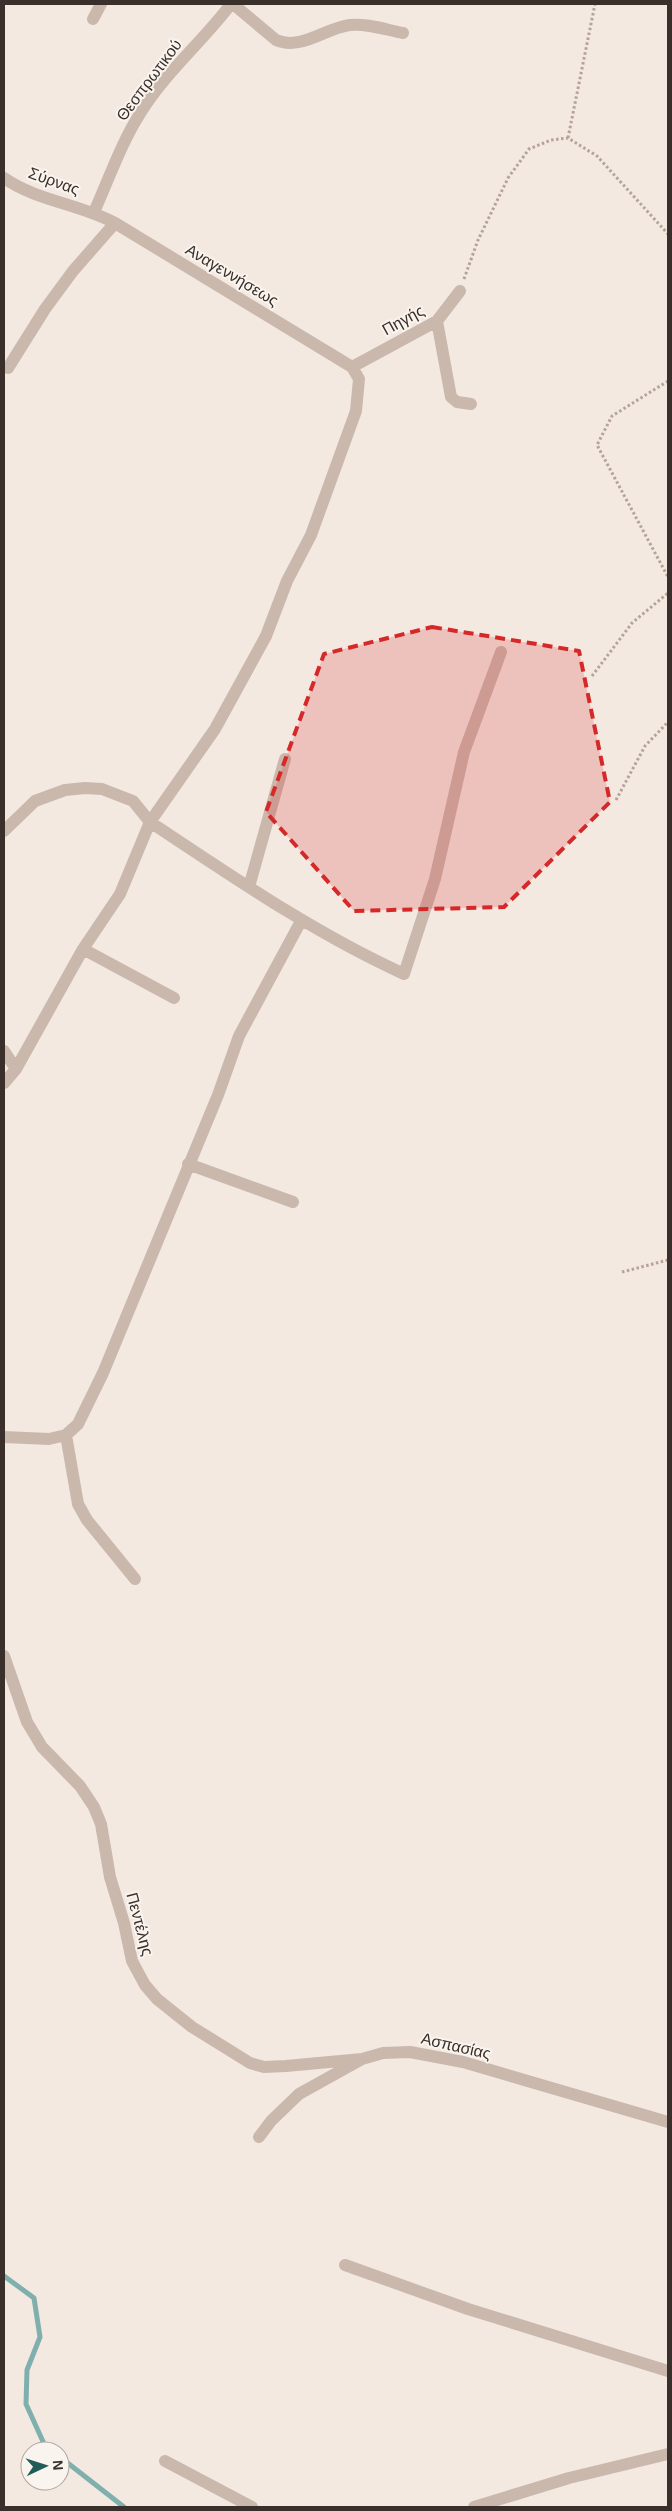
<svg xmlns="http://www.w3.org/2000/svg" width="672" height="2511" viewBox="0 0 672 2511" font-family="Arial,sans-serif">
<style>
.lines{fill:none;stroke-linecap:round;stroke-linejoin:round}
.stream{stroke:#80b0ae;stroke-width:5}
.path{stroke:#b7a297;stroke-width:3;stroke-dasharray:2.5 2.5;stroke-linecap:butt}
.street{stroke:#cbb8ad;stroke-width:12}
.marked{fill:#d62828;fill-opacity:0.2;stroke:#d62828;stroke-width:4;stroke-dasharray:10 6;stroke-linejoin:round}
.labels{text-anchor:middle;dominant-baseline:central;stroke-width:4;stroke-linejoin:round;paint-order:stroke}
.street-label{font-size:16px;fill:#3a2f2b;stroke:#faf4ee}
</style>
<rect width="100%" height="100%" fill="#f3e9e1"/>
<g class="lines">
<path class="stream" d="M4,2276L34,2298L40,2337L27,2370L26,2404L45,2446L52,2451
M60,2457L124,2507"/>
<path class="path" d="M568,138L595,4
M464,279L478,240L508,178L529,149L551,140L568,138L597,156L668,234
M668,381L612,416L597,445L668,577
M592,676L632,623L668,593
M616,800L645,746L668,722
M622,1272L668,1260"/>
<path class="street" d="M233,4L276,40C301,51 325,28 350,25C366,23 387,30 403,33
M93,19L101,4
M4,178C37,201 80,204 115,223L352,367L359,379L356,411L311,535L287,581L266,636L215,729L150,822L120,894L83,949L16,1069L4,1083
M94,212C109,179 121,143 141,112C166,72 203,41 231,4
M437,321L451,397L457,402L471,404
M352,367L437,321L460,291
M8,368L45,309L73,271L115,223
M4,831L35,801L65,790L85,788L102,789L133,801L150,822C233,877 314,933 404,974L435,879L464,752L501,652
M249,887L285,759
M83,949L174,998
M4,1051L16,1069
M188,1164L293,1202
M66,1435L78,1504L87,1520L135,1579
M4,1437L49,1439L66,1435L78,1424L103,1373L218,1095L239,1036L301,921
M4,1656L27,1722L42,1747L80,1786L94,1807L101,1824L110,1877L124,1923L132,1961L145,1985L157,1999L192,2027L250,2063L264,2067L286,2066L362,2059
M259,2137L271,2121L299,2094L362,2059L383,2053L410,2052L463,2062L668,2122
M345,2265L468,2309L668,2371
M165,2461L252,2507
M474,2507L569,2478L668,2454"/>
</g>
<path class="marked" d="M432,627L579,651L610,802L504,907L354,911L266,812L324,654Z"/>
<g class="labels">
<g class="street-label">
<text transform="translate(149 80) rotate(-53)">Θεσπρωτικού</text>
<text transform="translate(54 181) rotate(20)">Σύρνας</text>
<text transform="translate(232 275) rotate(31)">Αναγεννήσεως</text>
<text transform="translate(403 320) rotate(-29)">Πηγής</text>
<text transform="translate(140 1924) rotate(75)">Πεντέλης</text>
<text transform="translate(456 2046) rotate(13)">Ασπασίας</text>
</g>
</g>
<rect width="672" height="2511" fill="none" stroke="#3a2f2b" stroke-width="10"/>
<g transform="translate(45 2466) rotate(86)"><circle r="24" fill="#faf4ee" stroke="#ada5a0"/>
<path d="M0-4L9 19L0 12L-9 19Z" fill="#215b5a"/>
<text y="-8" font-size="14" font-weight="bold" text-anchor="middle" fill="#3a2f2b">N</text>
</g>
</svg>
